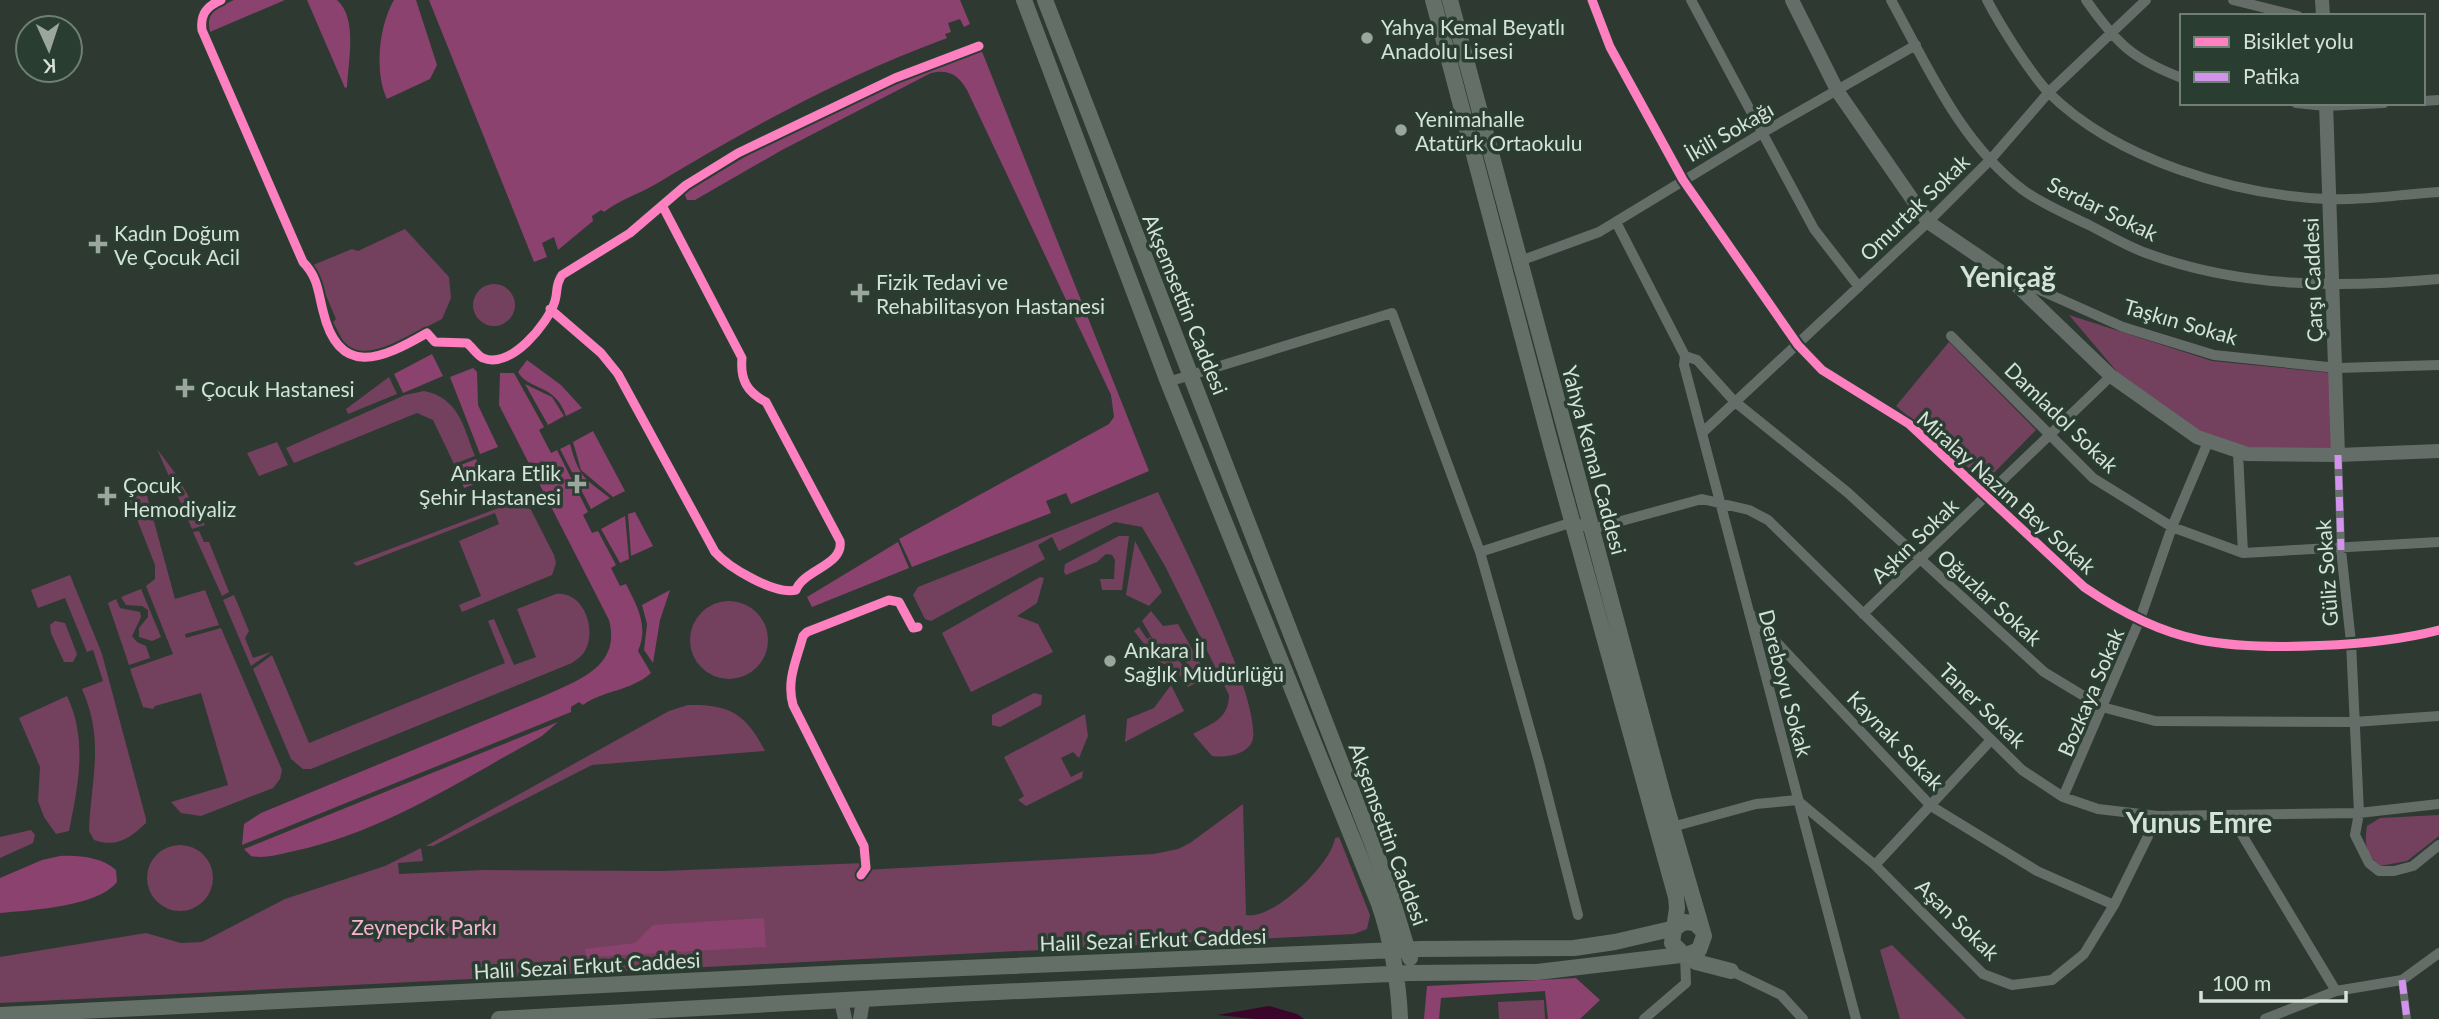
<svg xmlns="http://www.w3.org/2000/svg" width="2439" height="1019" viewBox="0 0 2439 1019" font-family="Lato,sans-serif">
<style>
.green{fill:#73415e}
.forest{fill:#8b426e}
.water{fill:#3b0529}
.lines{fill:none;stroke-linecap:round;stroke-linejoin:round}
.pedestrian{stroke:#656d68;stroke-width:8}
.minor{stroke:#656d68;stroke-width:10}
.tertiary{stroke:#656d68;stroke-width:14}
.secondary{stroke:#646f68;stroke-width:16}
.quiet{stroke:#d193ec;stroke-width:7;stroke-dasharray:14 7;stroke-linecap:butt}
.cycleway-casing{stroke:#2a3d31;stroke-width:13}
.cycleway{stroke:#ff80c0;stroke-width:9}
.poi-dot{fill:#9ba69f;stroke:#2a3d31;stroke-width:2.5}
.labels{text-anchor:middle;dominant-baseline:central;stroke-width:7;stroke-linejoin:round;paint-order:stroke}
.poi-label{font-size:21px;fill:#d5e1d9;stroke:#2a3d31;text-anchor:start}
.street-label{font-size:21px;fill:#d5e1d9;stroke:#2a3d31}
.park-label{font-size:21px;fill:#f8b1d7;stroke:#2a3d31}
.district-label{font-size:28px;font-weight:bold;fill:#d5e1d9;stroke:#2a3d31}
</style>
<rect width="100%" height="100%" fill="#2e3932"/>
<path class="green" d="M405,229L449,277L451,298L442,319L375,353L353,351L343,341L333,322L336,319L313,265L352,249L358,251Z
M473 305a21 21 0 1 1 42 0a21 21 0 1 1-42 0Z
M2069,315L2212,361L2332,373L2333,455L2241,449L2199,432L2118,373Z
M1949,342L2036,430L1985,482L1896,406Z
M389,377L397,394L348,414L346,409Z
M424,391C459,398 463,426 475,456L454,464L433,420L417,413L294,463L286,448L405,395Z
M277,442L288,465L259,476L247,453Z
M157,449L175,473L205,525L192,529Z
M146,492L175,599L205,590L219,625L185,634L186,638L221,628L282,770L280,779L273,788L201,816L181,813L171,802L228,785L201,693L155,706L153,709L143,707L130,669L173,654L146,586L155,579V565L129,499Z
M1158,492C1180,540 1259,693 1253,738C1250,755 1225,758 1212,756L1193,734C1211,724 1229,719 1229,695L1165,566L1142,527L1115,522L1059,551L1052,537L1038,545L1045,559L931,621L925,619L913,595L918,587Z
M517,501L531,510L554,555L556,563L552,575L462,612L459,605L481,596L459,541L499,524L495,513L357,566L353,563Z
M199,531L204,542H209L229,592L222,596L193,532Z
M1119,536H1129L1122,590H1102L1100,579H1114L1115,560L1112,555L1106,554L1097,562L1066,575L1064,572L1065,564Z
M1135,541L1162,592L1149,606L1126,595Z
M70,575L102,654L146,819V823C130,838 117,848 94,840L89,831C91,778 105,741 82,689L103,681L93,650L87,652L65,598L38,608L31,590Z
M1040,577L1044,578L1037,603L1017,616L1038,624L1053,652L971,692L942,633Z
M141,589L161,637L152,641L139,637V628L148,617V610L142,606L126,605L121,597Z
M556,594C584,591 597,630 585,651C582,656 577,659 572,663L311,769H303L291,759L253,669L272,655L309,743L505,663L488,621L494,619L514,665L536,657L517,609Z
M234,595L249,631L245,638L253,658L271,652L251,666L223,600Z
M116,599L120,608L140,612L141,617L132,636L137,642L146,646L150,658L129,665L108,603Z
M690 640a39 39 0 1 1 78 0a39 39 0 1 1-78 0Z
M1151,611L1163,626L1178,624L1204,670L1201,673H1196L1185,661L1157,646L1142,621Z
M55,621L65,623L77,654L73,662H64L51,633L50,625Z
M1139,627L1147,639L1151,637L1157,653L1179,661L1191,674H1204L1206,678L1188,687L1176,670L1147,656L1145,645L1134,631Z
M1171,685L1184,711L1125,742L1127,719L1154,708Z
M1034,693L1042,695L1041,705L1000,727L992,725V715Z
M67,696C88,740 78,786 69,831L56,834L44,817L38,801L40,767L19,718Z
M688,705C730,704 746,714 765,751L592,765L433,846H426L669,711Z
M1085,714L1088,736L1079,758L1073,752L1061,758L1071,777L1083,771L1082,778L1026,806L1018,800L1024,796L1004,757Z
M1243,804L1246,915C1272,921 1332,864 1335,838L1339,837L1370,915L1367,929L1354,934L0,1003V957L146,933L181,943L202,942L285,899L385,866L421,848L423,861L398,863L399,874L484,870L662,871L865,863V870L1154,854L1178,849L1190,843Z
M2439,815V836L2407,861L2380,866C2366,854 2364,844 2367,826L2380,818Z
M31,830L35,835L33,843L0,858V837Z
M147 878a33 33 0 1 1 66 0a33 33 0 1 1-66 0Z
M1892,945L1966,1019H1900L1880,950Z
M1544,1000L1545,1019H1499L1498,1002Z"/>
<path class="forest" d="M234,0H285L210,32C205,11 219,7 234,0Z
M307,0H337C358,18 348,62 347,87L345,88Z
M394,0H416L437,65L430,79L387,99C374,72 379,25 394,0Z
M429,0H960L970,24L964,27L960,19L948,23L951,32L945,34L947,38C844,76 749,128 656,184C639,194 619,200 604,212L601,210L592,216L593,221L558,250L554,237L542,243L547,257L534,262Z
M981,49L1149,471L1071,504L1066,493L1046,501L1051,513L912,567L899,539L1109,424L1114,417L1111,395L967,90C958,75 949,69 931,73L782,150L695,200H687L684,193L770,142L850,102Z
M432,354L443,376L403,393L394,374Z
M527,360L561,385L582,408L566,416C555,383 529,391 518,372Z
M473,368L477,372L478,405L498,447L480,454L450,377Z
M500,373H514L544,427L539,430L551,453L557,450L588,512L583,515L592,533L598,531L616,565L611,568L620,586L626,584C637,606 649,626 638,651L651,673C631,691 604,690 583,705L579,702L571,707V712L242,845L244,824L261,813L546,695C580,679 621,666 609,620L499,405Z
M525,384L552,397L564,416L548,425Z
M593,431L625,491L613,497L581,470L573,442Z
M570,444C579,477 584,478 610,498L591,509L560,449Z
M476,459L485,480L464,488L456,467Z
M635,512L653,546L631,556L628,514Z
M625,516L629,559L620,563L601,529Z
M898,542L909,568L812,607L807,597Z
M670,590L660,620L653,663L644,650L647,624L642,605Z
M558,722L542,736C461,780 384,832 294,851C280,854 265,859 251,856L244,849Z
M60,856C78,855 102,857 116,870L117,882C97,907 31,910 0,913V878L42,860Z
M764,918L766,947L587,957L585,949L635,943L653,925Z
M1576,978L1600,1000L1580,1019H1548L1545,991L1441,998L1439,1019H1424L1427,986Z"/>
<path class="water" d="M1269,1006L1297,1014L1304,1019H1255L1217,1015Z"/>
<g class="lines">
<path class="pedestrian" d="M2338,455L2341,550
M2402,980L2407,1019"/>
<path class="minor" d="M1592,0L1610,47L1683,180L1798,345L1822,370L1909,424L2084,587C2119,611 2159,632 2200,640C2262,652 2378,646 2439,630
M1691,0L1814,229L1859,287
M1891,0C1928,67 1960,142 2023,190C2042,204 2068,215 2089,225C2107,234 2126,246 2146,253C2240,288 2340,288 2439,279
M1987,0C2000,25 2030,73 2049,93C2117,160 2235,195 2327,199C2364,201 2402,194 2439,192
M2086,0C2116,43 2132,59 2182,78
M2233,0L2298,16
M2423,101L2439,100
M2296,103L2326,106L2384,103
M1616,222L1685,356L1697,360L1734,401L1847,492L2044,672L2102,707L2155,721L2354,722L2439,716
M1520,261L1599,232L1762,133L1916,45
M2013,278L2123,327L2214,355L2337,368L2439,365
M1951,336L2093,478L2172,527L2243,553L2439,542
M1685,356L1684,365L1856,1019
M1168,382L1392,313L1480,552L1539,762L1578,915
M1702,433L1928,222L1991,159L2049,92L2146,0
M2238,453L2243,553
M2341,550L2351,642L2359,813L2355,835L2369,863L2379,871H2394L2413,866L2439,845
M1480,552L1573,522L1592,529L1702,499L1749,510L1768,520L2022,770L2063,797L2098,809L2158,816L2359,813L2439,804
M1749,613L1931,806L2037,871L2114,905
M1863,614L2111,376
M2063,797L2140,619L2172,527L2208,442
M2230,815L2336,991
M1672,827L1756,804L1797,800L1875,865L1983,974L2012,985L2052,980L2084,954L2114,905L2158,816
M1875,865L1991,740
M1731,971L1781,995L1803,1019
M1644,1019L1686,983L1685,954
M2265,1019L2336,991L2402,980L2439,953"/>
<path class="tertiary" d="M1792,0L1838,92L1928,222L2006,275L2111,376L2197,437L2247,454L2338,455L2439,451
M2322,0L2323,16
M2326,103L2338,455
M841,1000L845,1019
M860,1019L863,1000"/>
<path class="secondary" d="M1024,0L1168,382L1379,904C1391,938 1399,984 1400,1019
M1045,0L1386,879L1410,958
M1433,0L1551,445L1676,897L1677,908L1672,943L1683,954
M1689,954L1696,962L1731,971
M0,1015L843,973L1421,949L1574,948L1615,942L1675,928L1684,922L1695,923L1702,930
M499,1019L955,994L1411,973L1537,972L1689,954L1699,950L1704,936L1663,795L1450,0"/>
<path class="quiet" d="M2338,455L2341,550
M2402,980L2407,1019"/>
<g class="cycleway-casing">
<path id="cycleway" d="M221,0C207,6 200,14 202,30L303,262C318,277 318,292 323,311C339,379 382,359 427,333L435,342L467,343C472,347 478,356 483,358C510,370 548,324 555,301C558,291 555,285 562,275L630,233L686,185L738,153L895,78L979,46
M1592,0L1610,47L1683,180L1798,345L1822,370L1909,424L2084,587C2119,611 2159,632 2200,640C2262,652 2378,646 2439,630
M663,207L742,358C740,380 747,392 766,402L840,541C844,565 803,570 796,590
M550,309L601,353L618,374L715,552C729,568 775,595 796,590
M861,875L866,868L864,846L793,705C786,680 797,659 803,636L807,632L889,600L899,602L913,628L918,627"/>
</g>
<use href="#cycleway" class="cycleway"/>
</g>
<g class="poi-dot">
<circle cx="1367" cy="38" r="7"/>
<circle cx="1401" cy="130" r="7"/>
<path d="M94.5 233.5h7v7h7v7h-7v7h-7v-7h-7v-7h7z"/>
<path d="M856.5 282.5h7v7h7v7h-7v7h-7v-7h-7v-7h7z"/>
<path d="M181.5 377.5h7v7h7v7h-7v7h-7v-7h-7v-7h7z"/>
<path d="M573.5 473.5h7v7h7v7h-7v7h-7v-7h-7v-7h7z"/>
<path d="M103.5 485.5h7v7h7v7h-7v7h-7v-7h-7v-7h7z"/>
<circle cx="1110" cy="661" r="7"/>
</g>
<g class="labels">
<g class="poi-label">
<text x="1381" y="26">Yahya Kemal Beyatlı<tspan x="1381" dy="24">Anadolu Lisesi</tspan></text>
<text x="1415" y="118">Yenimahalle<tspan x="1415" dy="24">Atatürk Ortaokulu</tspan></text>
<text x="114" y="232">Kadın Doğum<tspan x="114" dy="24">Ve Çocuk Acil</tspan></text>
<text x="876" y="281">Fizik Tedavi ve<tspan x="876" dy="24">Rehabilitasyon Hastanesi</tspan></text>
<text x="201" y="388">Çocuk Hastanesi</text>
<text x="561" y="472" text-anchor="end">Ankara Etlik<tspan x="561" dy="24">Şehir Hastanesi</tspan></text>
<text x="123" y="484">Çocuk<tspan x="123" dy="24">Hemodiyaliz</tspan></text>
<text x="1124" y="649">Ankara İl<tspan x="1124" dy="24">Sağlık Müdürlüğü</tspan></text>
</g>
<g class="street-label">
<text transform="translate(1729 131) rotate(-30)">İkili Sokağı</text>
<text transform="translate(1914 207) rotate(-44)">Omurtak Sokak</text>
<text transform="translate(2103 208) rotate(26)">Serdar Sokak</text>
<text transform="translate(2312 280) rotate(-92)">Çarşı Caddesi</text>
<text transform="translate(1186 304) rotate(68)">Akşemsettin Caddesi</text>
<text transform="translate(2181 321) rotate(16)">Taşkın Sokak</text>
<text transform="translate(2062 417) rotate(44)">Damladol Sokak</text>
<text transform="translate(1595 460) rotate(75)">Yahya Kemal Caddesi</text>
<text transform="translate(2007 492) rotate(42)">Miralay Nazım Bey Sokak</text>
<text transform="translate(1914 540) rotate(-44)">Aşkın Sokak</text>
<text transform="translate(2326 573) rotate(-94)">Güliz Sokak</text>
<text transform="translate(1990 597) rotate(42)">Oğuzlar Sokak</text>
<text transform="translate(1786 683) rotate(75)">Dereboyu Sokak</text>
<text transform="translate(2090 692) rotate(-67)">Bozkaya Sokak</text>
<text transform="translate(1983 705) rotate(44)">Taner Sokak</text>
<text transform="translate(1896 740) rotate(46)">Kaynak Sokak</text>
<text transform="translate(1389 834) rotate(70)">Akşemsettin Caddesi</text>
<text transform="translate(1958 919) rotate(44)">Aşan Sokak</text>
<text transform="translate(1153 939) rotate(-2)">Halil Sezai Erkut Caddesi</text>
<text transform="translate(587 965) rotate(-3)">Halil Sezai Erkut Caddesi</text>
</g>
<g class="park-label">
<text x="424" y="926">Zeynepcik Parkı</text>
</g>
<g class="district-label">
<text x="2008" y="276">Yeniçağ</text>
<text x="2199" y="822">Yunus Emre</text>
</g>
</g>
<rect x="2180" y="14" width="245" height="91" fill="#2a3d31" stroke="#6e7f74" stroke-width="2"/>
<rect x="2194" y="37" width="35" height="10" fill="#ff80c0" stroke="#6e7f74" stroke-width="2"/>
<text x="2243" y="49" font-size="21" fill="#d5e1d9">Bisiklet yolu</text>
<rect x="2194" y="72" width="35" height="10" fill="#d193ec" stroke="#6e7f74" stroke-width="2"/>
<text x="2243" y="84" font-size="21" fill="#d5e1d9">Patika</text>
<g transform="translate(49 49) rotate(177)"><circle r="33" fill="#2a3d31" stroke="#6e7f74" stroke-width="2"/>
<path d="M0-5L12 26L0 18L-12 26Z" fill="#9ba69f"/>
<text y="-10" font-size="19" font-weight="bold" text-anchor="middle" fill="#d5e1d9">K</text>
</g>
<path d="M2201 991v10h145v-10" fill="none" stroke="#d5e1d9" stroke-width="3.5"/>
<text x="2212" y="991" font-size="21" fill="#d5e1d9" stroke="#2a3d31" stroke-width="5" paint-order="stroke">100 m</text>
</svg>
